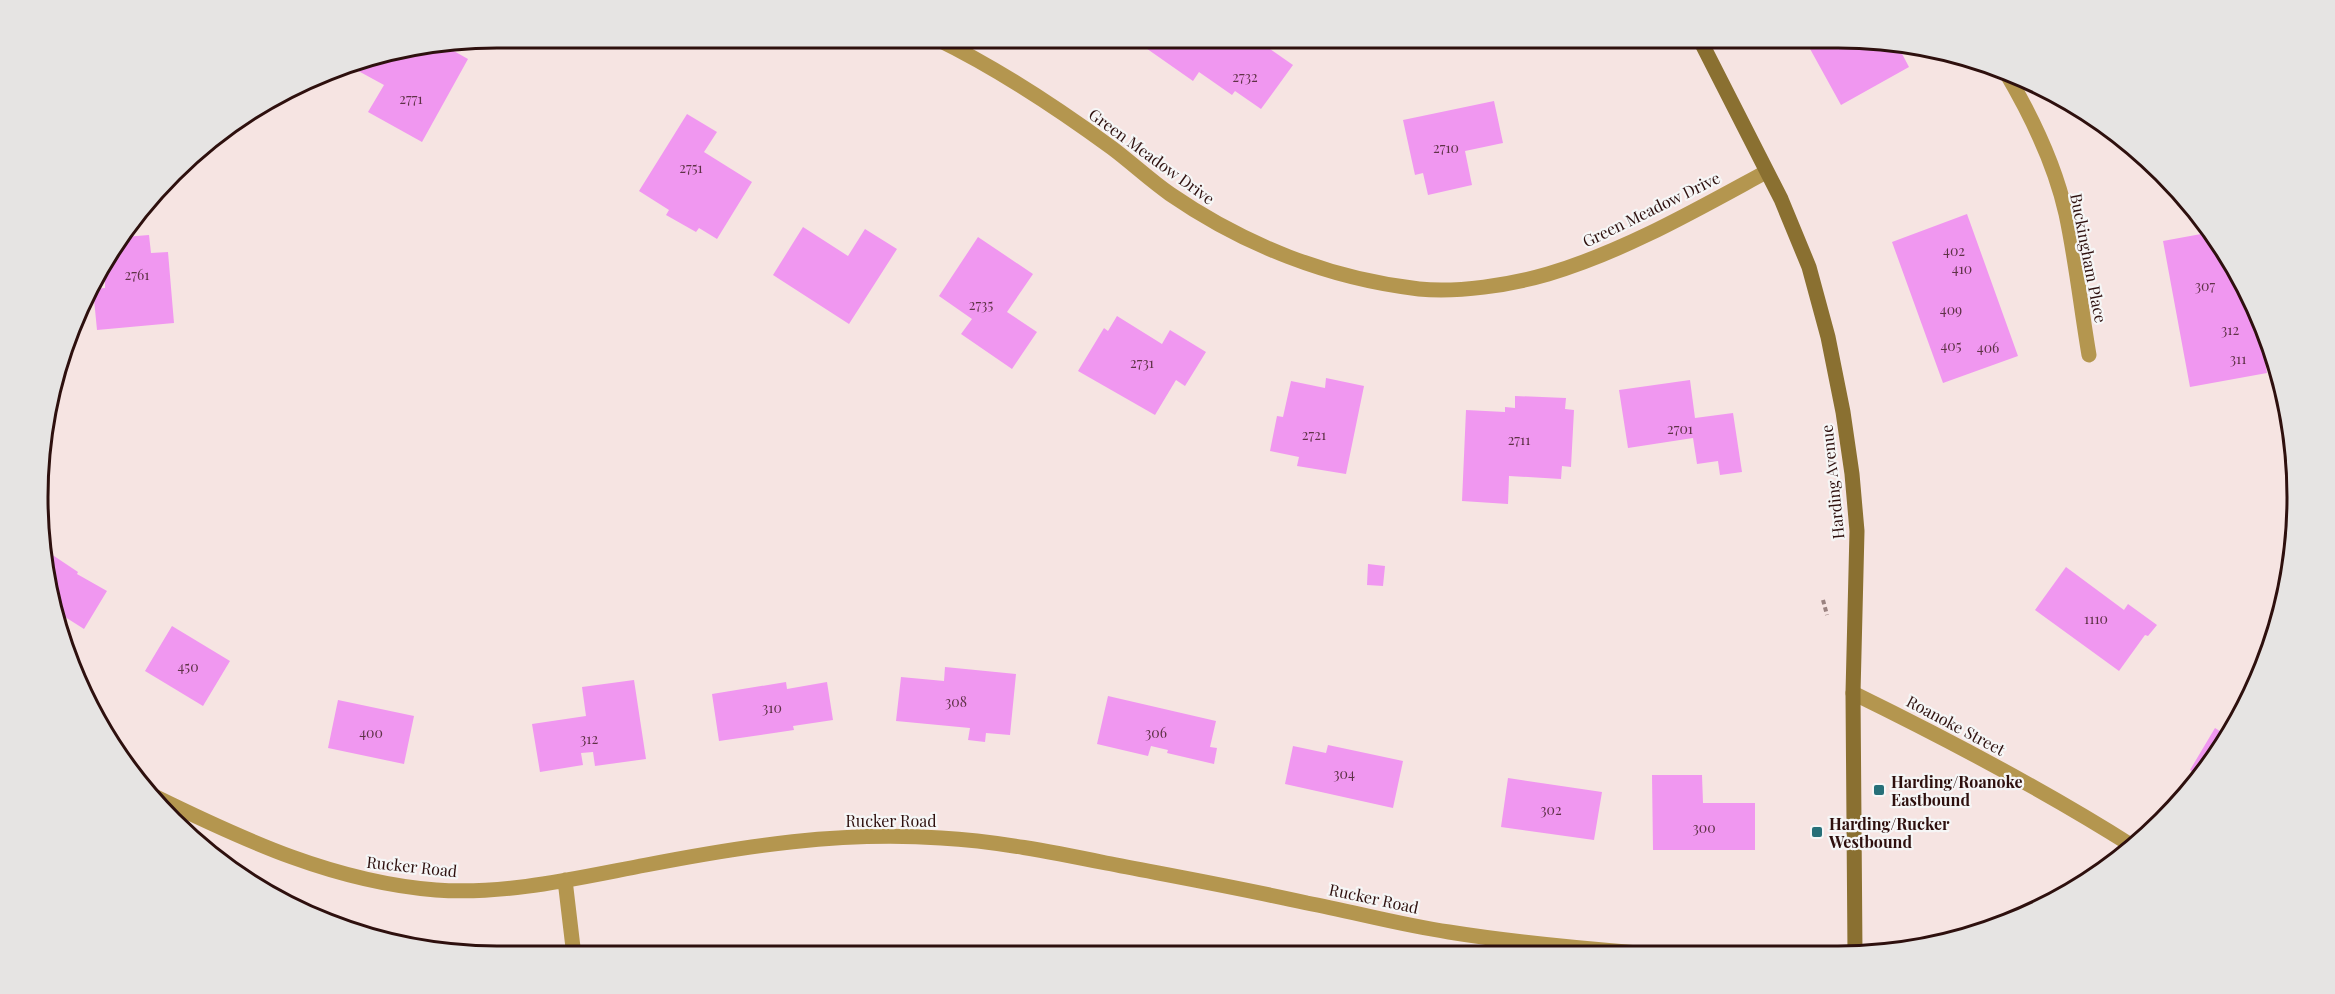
<svg xmlns="http://www.w3.org/2000/svg" width="2335" height="994" viewBox="0 0 2335 994" font-family="'Playfair Display',serif">
<style>
.building{fill:#f097f0}
.lines{fill:none;stroke-linecap:round;stroke-linejoin:round}
.path{stroke:#9a8280;stroke-width:4;stroke-dasharray:4.5 3;stroke-linecap:butt}
.street{stroke:#b4964f;stroke-width:15}
.secondary{stroke:#8a7031;stroke-width:15}
.poi-dot{fill:#266f78;stroke:#f6f6f6;stroke-width:2}
.labels{text-anchor:middle;dominant-baseline:central;stroke-width:4.5;stroke-linejoin:round;paint-order:stroke}
.number-label{font-size:14px;fill:#5e3246}
.street-label{font-size:16px;fill:#2e100e;stroke:#f6f6f6}
.poi-label{font-size:16px;font-weight:bold;fill:#2e100e;stroke:#f6f6f6;text-anchor:start}
.rim{fill:none;stroke:#2e100e;stroke-width:3}
</style>
<rect width="100%" height="100%" fill="#f6e4e2"/>
<path class="building" d="M1149,38H1254L1293,65L1261,109L1235,91L1232,95L1199,72L1193,81L1143,46Z
M1328,38H1351V46L1328,45Z
M1804,38H1838L1899,48L1909,67L1841,105Z
M445,46L468,59L422,142L368,112L384,85L351,67L354,61Z
M1494,101L1503,143L1465,151L1472,185L1428,195L1423,173L1415,175L1403,120Z
M687,114L717,132L704,152L752,182L717,239L699,228L696,232L666,215L669,210L639,191Z
M1967,214L2018,356L1943,383L1892,242Z
M803,227L848,256L865,229L897,249L849,324L773,275Z
M2212,232L2250,294L2255,307L2267,373L2190,387L2163,241Z
M149,235L151,253L168,252L174,323L97,330L93,289L105,288V260L124,237Z
M978,237L1033,274L1007,312L1037,332L1012,369L961,334L972,319L939,296Z
M1117,316L1162,344L1170,330L1206,352L1185,386L1176,380L1155,415L1078,371L1104,328L1108,331Z
M1326,378L1364,386L1346,474L1297,466L1299,457L1270,451L1277,416L1283,417L1291,381L1325,388Z
M1690,380L1695,418L1733,413L1742,472L1720,475L1718,461L1697,464L1693,438L1628,448L1619,390Z
M1515,396L1566,398L1565,409L1574,410L1571,467L1562,466L1561,479L1509,476L1508,504L1462,501L1466,410L1505,412V407L1515,408Z
M42,548L78,572L77,574L107,591L84,629L54,610L41,557Z
M1368,564L1385,566L1383,586L1367,585Z
M2066,567L2124,610L2128,604L2157,625L2148,636L2145,635L2119,671L2035,610Z
M172,626L230,661L203,706L145,671Z
M945,667L1016,674L1010,735L986,733L985,742L968,740L970,728L896,721L901,677L944,681Z
M634,680L646,759L595,766L593,752L581,753L583,765L540,772L532,724L586,716L582,687Z
M786,682L787,689L827,682L833,720L793,726L794,730L719,741L712,694Z
M1108,696L1216,721L1210,747L1217,748L1214,764L1167,753L1168,750L1151,746L1148,756L1097,744Z
M338,700L414,716L404,764L328,748Z
M2215,728L2228,736L2220,753L2200,776L2190,770Z
M1328,745L1403,761L1393,808L1285,784L1293,746L1326,753Z
M1652,775H1702L1703,803H1755V850H1653Z
M1508,778L1602,792L1594,840L1501,827Z"/>
<g class="lines">
<path class="path" d="M1823,600L1827,615"/>
<path class="street" d="M935,38C997,68 1056,107 1112,148C1132,163 1150,180 1170,194C1244,245 1330,279 1419,289C1458,293 1510,285 1548,274C1625,251 1696,210 1766,172
M2005,71C2031,115 2055,164 2066,214C2076,261 2081,308 2089,355
M1853,693C1949,740 2044,790 2134,847
M156,797C246,841 335,882 436,890C507,895 577,878 646,865C744,846 841,831 941,838C996,841 1052,852 1106,863C1173,876 1240,888 1307,903C1354,912 1401,925 1449,932C1511,942 1575,948 1638,953
M565,880L574,956"/>
<path class="secondary" d="M1699,38L1781,199L1809,267L1828,337L1843,412L1852,474L1857,531L1853,693L1855,953"/>
</g>
<g class="poi-dot">
<rect x="1873" y="784" width="12" height="12" rx="3"/>
<rect x="1811" y="826" width="12" height="12" rx="3"/>
</g>
<g class="labels">
<g class="number-label">
<text x="1245" y="76">2732</text>
<text x="411" y="98">2771</text>
<text x="1446" y="147">2710</text>
<text x="691" y="167">2751</text>
<text x="1954" y="250">402</text>
<text x="1962" y="268">410</text>
<text x="137" y="274">2761</text>
<text x="2205" y="285">307</text>
<text x="981" y="304">2735</text>
<text x="1951" y="309">409</text>
<text x="2230" y="329">312</text>
<text x="1951" y="345">405</text>
<text x="1988" y="347">406</text>
<text x="2238" y="358">311</text>
<text x="1142" y="362">2731</text>
<text x="1680" y="428">2701</text>
<text x="1314" y="434">2721</text>
<text x="1519" y="439">2711</text>
<text x="2096" y="618">1110</text>
<text x="188" y="666">450</text>
<text x="956" y="701">308</text>
<text x="772" y="707">310</text>
<text x="371" y="732">400</text>
<text x="1156" y="732">306</text>
<text x="589" y="738">312</text>
<text x="1344" y="773">304</text>
<text x="1551" y="809">302</text>
<text x="1704" y="827">300</text>
</g>
<g class="street-label">
<text transform="translate(1152 156) rotate(36)">Green Meadow Drive</text>
<text transform="translate(1651 209) rotate(-26)">Green Meadow Drive</text>
<text transform="translate(2089 258) rotate(79)">Buckingham Place</text>
<text transform="translate(1832 482) rotate(-96)">Harding Avenue</text>
<text transform="translate(1956 725) rotate(28)">Roanoke Street</text>
<text x="891" y="820">Rucker Road</text>
<text transform="translate(412 866) rotate(6)">Rucker Road</text>
<text transform="translate(1374 898) rotate(12)">Rucker Road</text>
</g>
<g class="poi-label">
<text x="1891" y="781">Harding/Roanoke<tspan x="1891" dy="18">Eastbound</tspan></text>
<text x="1829" y="823">Harding/Rucker<tspan x="1829" dy="18">Westbound</tspan></text>
</g>
</g>
<path d="M0 0H2335V994H0ZM497 48H1838A449 449 0 0 1 2287 497V497A449 449 0 0 1 1838 946H497A449 449 0 0 1 48 497V497A449 449 0 0 1 497 48Z" fill="#e6e4e3" fill-rule="evenodd"/>
<path class="rim" d="M497 48H1838A449 449 0 0 1 2287 497V497A449 449 0 0 1 1838 946H497A449 449 0 0 1 48 497V497A449 449 0 0 1 497 48Z"/>
</svg>
